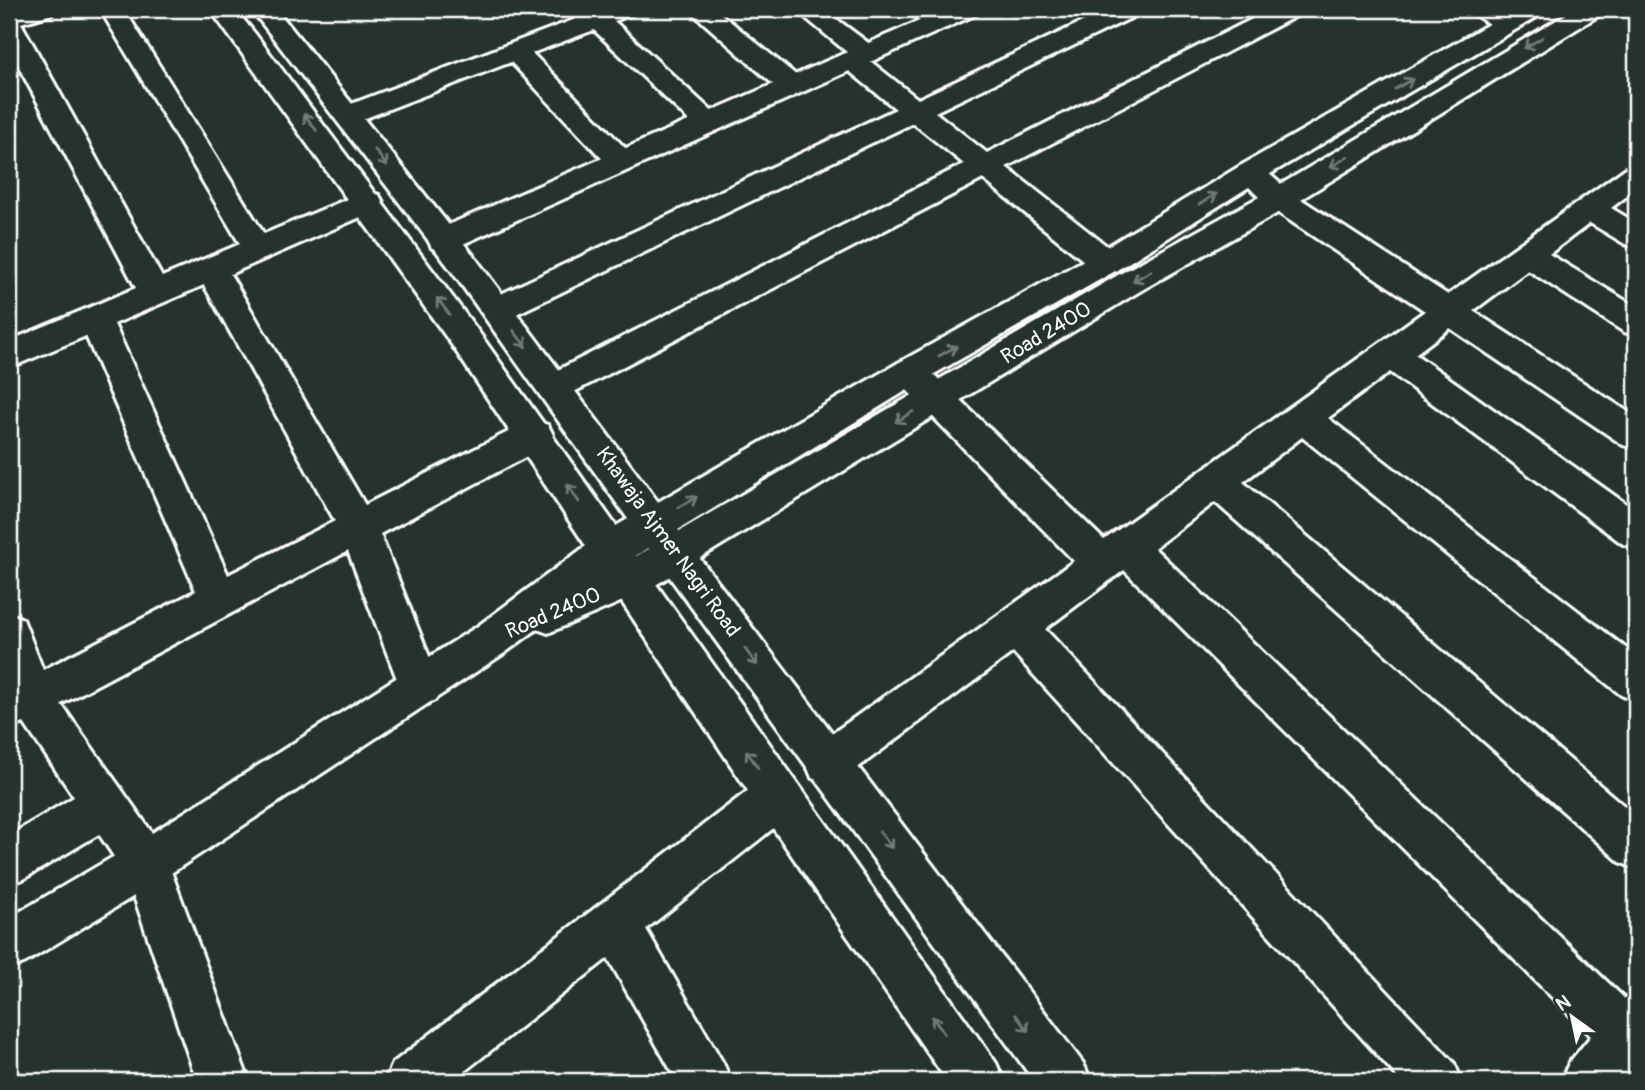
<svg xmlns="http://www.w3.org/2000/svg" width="1645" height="1090" viewBox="0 0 1645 1090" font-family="Pangolin,sans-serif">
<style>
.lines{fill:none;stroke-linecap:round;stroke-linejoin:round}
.minor-casing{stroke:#fff;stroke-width:6}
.tertiary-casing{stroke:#fff;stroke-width:6}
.secondary-casing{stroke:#fff;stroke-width:6}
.minor{fill:#26332d;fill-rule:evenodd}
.tertiary{fill:#26332d;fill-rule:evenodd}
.secondary{fill:#26332d;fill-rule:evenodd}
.oneway{stroke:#727a76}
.labels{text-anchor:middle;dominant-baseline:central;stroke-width:5;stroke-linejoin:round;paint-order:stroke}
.street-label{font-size:21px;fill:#fff;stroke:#26332d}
</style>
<rect width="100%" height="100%" fill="#26332d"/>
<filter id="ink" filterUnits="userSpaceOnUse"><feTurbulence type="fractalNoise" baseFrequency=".0143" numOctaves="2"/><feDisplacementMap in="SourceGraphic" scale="14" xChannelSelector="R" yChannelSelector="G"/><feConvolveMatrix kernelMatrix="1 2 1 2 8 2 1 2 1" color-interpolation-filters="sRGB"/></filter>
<g filter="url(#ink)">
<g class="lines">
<g class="minor-casing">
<path id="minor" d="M17,9H56L52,14L21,23L162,277L240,244L100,9H124L264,234L357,195L368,192L379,195L383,202L379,209L230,274L365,505L522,425L535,421L548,425L553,435L548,445L380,534L441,686L435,700L420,706L405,700L348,551L61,704L162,847L249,1081H197L127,876L99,834L25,878L9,885V836L74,797L24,723L9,729V613L23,619L43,670L196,591L86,336L9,368V341L136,288L9,48V11ZM204,285L335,521L228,575L114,324Z
M602,9H636L633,14L614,21L718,117L722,123L718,129L708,132L698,129L594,30L532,53L631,154L635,161L631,168L621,170L611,168L511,62L358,121L348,124L338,121L334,115L338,109Z
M688,9H715L802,80L806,86L802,92L792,94L782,92Z
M795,9H823L875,48L879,54L875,60L870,61L918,99L1110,9H1142L1139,14L935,112L987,153L1272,9H1304L1300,14L1006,167L1117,254L1122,262L1117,270L1106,273L1095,270L983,179L568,395L556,399L544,395L539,386L544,377L964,164L913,123L510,317L498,321L486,317L482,309L486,301L896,109L843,66L839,60L843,54L848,53Z
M908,9H937L952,22L948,27C932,31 918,22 908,9Z
M1470,9C1489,8 1510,6 1522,23L1518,28C1503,32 1480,22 1470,9Z
M1250,163L1260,166L1290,192L1448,295L1626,168L1636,165V189L1611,208L1636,223V247L1625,244L1590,223L1549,254L1636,307V335L1624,332L1528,270L1473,311L1636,417V449L1623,445L1450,328L1415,354L1636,511V548L1623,544L1390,372L1328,418L1636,656V701L1621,695L1302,437L1243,482L1636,816V869L1620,862L1215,502L1154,548L1625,999L1636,995V1070L1630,1068L1620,1081H1561L1569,1063L1591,1036L1124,570L1045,629L1454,1063L1462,1081H1401L1013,652L844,778L828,785L812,778L806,763L812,748L1074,561L898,381L893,372L898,363L910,359L922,363L1104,540L1425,311L1268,206L1235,173L1240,166Z
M778,774L794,780L800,796L794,812L646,929L723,1063L731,1081H677L608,958L452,1081H385L393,1063L762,780Z"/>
</g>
<g class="tertiary-casing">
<path id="tertiary" d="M947,9H981L977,14L454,248L443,251L432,248L428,240L432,232Z
M653,509L666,514L1083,1063L1091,1081H1034L640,536L634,525L640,514Z
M610,534L624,539L996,1063L1004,1081H947L762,812L596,563L591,551L596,539Z"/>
</g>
<g class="secondary-casing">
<path id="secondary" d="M210,9H235L256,35L475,327L616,526L628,519L451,270L251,9H276L473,255L658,502L898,363L1095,254L1240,166L1515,9H1546L1542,14L1260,180L1117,270L922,381L616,568L1118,275L1268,192L1575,9H1605L1601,14L1290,206L1140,291L644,592L548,633L537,629L506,652L162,879L26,962L9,969V918L130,847L478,626L586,546L452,345Z"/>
</g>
<use href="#minor" class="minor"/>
<use href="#tertiary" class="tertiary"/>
<use href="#secondary" class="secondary"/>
</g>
<defs><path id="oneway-shaft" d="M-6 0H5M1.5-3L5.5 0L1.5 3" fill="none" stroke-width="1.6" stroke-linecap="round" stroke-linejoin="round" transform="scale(1.75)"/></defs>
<g class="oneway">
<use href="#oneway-shaft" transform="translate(1533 43) rotate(149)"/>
<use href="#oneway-shaft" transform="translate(1404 84) rotate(-30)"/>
<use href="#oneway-shaft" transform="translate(310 122) rotate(-127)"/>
<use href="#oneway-shaft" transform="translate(381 158) rotate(53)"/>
<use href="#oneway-shaft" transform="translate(1339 162) rotate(148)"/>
<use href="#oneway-shaft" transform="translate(1208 199) rotate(-32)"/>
<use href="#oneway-shaft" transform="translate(1142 276) rotate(151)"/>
<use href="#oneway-shaft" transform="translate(443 306) rotate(-127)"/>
<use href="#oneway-shaft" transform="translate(520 339) rotate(53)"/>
<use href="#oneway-shaft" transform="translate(948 351) rotate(-29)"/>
<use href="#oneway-shaft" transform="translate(904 417) rotate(149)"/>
<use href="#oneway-shaft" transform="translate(573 493) rotate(-123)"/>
<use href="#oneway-shaft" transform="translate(688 502) rotate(-30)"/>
<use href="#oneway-shaft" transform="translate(751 657) rotate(54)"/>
<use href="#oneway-shaft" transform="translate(752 759) rotate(-124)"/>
<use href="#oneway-shaft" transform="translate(886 840) rotate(53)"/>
<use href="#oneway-shaft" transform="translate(1022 1023) rotate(53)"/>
<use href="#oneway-shaft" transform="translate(938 1025) rotate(-125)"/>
</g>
</g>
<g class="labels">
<g class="street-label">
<text transform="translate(1046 333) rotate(-31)">Road 2400</text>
<text transform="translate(668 542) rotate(54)">Khawaja Ajmer Nagri Road</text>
<text transform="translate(553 613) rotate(-23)">Road 2400</text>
</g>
</g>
<rect width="1645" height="1090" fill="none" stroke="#26332d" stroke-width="35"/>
<rect x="18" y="18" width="1610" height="1055" fill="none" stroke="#fff" stroke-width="2.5" filter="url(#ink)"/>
<g transform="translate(1572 1017) rotate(327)" stroke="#26332d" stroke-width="5" paint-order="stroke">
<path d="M0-5L12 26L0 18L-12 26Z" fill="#ffffff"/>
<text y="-10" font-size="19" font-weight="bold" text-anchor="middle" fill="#ffffff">N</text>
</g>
</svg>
